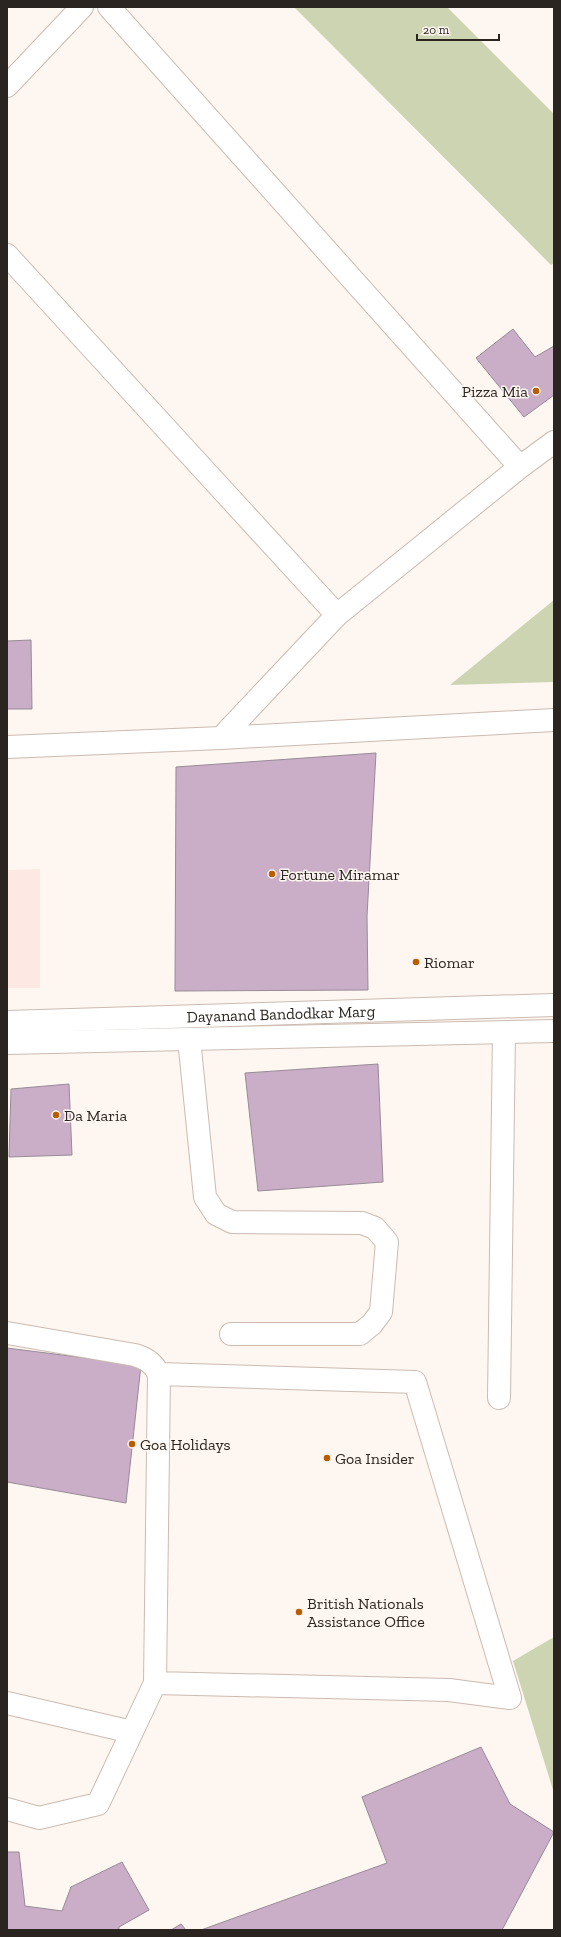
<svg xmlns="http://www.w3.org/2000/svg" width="561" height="1937" viewBox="0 0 561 1937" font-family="'Zilla Slab',serif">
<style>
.commercial{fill:#fde8e3}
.green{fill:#cdd4b2}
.building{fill:#caaec7;stroke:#988a97}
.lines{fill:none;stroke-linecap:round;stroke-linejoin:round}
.minor-casing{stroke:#ccbbb1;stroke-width:24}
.major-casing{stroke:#ccbbb1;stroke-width:24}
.minor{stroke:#fff;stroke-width:22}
.major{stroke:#fff;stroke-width:22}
.poi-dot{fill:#b85d00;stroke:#fdf6f1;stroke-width:1.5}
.labels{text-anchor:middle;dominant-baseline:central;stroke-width:3;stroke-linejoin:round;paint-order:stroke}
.poi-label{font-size:16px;fill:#2b2521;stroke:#fdf6f1;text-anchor:start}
.street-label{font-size:16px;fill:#2b2521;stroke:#fdf6f1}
</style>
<rect width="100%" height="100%" fill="#fdf6f1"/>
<path class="commercial" d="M40,869V988H7V870Z"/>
<path class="green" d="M294,7H447L554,114V263L551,265Z
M554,600V682L450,685Z
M554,1637V1793L513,1661Z"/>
<path class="building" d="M513,329L535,357L554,346V395L524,417L476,358Z
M31,640L32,709H7V641Z
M376,753L367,916L368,990L175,991L176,767Z
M378,1064L383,1182L258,1191L245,1073Z
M69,1084L72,1155L9,1157L11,1089Z
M7,1348L141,1365L126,1503L7,1482Z
M481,1747L510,1804L554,1832L502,1930H201L387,1863L362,1797Z
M7,1852H19L25,1906L62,1911L71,1887L122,1862L149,1910L119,1927V1930H7Z
M181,1924L186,1930H171Z"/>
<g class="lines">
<g class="minor-casing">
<path id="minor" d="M109,7L520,467
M7,86L82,7
M7,255L337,615
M221,738L337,615L520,467L554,442
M7,747L221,738L554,720
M189,1039L205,1197L216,1214L232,1222L362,1223L375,1228L387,1242L381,1312L372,1324L360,1334H231
M7,1333L135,1355C147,1359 153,1363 159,1374L155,1683L449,1690L510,1698L415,1382L159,1374
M499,1398L504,1033
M7,1703L132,1732
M7,1809L39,1818L98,1804L155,1683"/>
</g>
<g class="major-casing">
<g id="major">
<path id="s1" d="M7,1022L554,1005"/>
<path d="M7,1043L554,1031"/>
</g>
</g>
<use href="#minor" class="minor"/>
<use href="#major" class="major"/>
</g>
<g class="poi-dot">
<circle cx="536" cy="391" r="4"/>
<circle cx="272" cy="874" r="4"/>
<circle cx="416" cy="962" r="4"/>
<circle cx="56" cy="1115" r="4"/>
<circle cx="132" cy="1444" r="4"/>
<circle cx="327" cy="1458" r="4"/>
<circle cx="299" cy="1612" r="4"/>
</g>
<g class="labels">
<g class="poi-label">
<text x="528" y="391" text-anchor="end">Pizza Mia</text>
<text x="280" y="874">Fortune Miramar</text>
<text x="424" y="962">Riomar</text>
<text x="64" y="1115">Da Maria</text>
<text x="140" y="1444">Goa Holidays</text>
<text x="335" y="1458">Goa Insider</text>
<text x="307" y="1603">British Nationals<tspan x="307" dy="18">Assistance Office</tspan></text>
</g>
<g class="street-label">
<text stroke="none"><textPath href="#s1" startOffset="274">Dayanand Bandodkar Marg</textPath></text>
</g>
</g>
<rect width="561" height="1937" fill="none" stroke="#2b2521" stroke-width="16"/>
<path d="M417 34v6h82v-6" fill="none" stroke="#2b2521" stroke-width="2"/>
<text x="423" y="34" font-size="12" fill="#2b2521" stroke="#fdf6f1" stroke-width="3" paint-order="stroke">20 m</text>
</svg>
